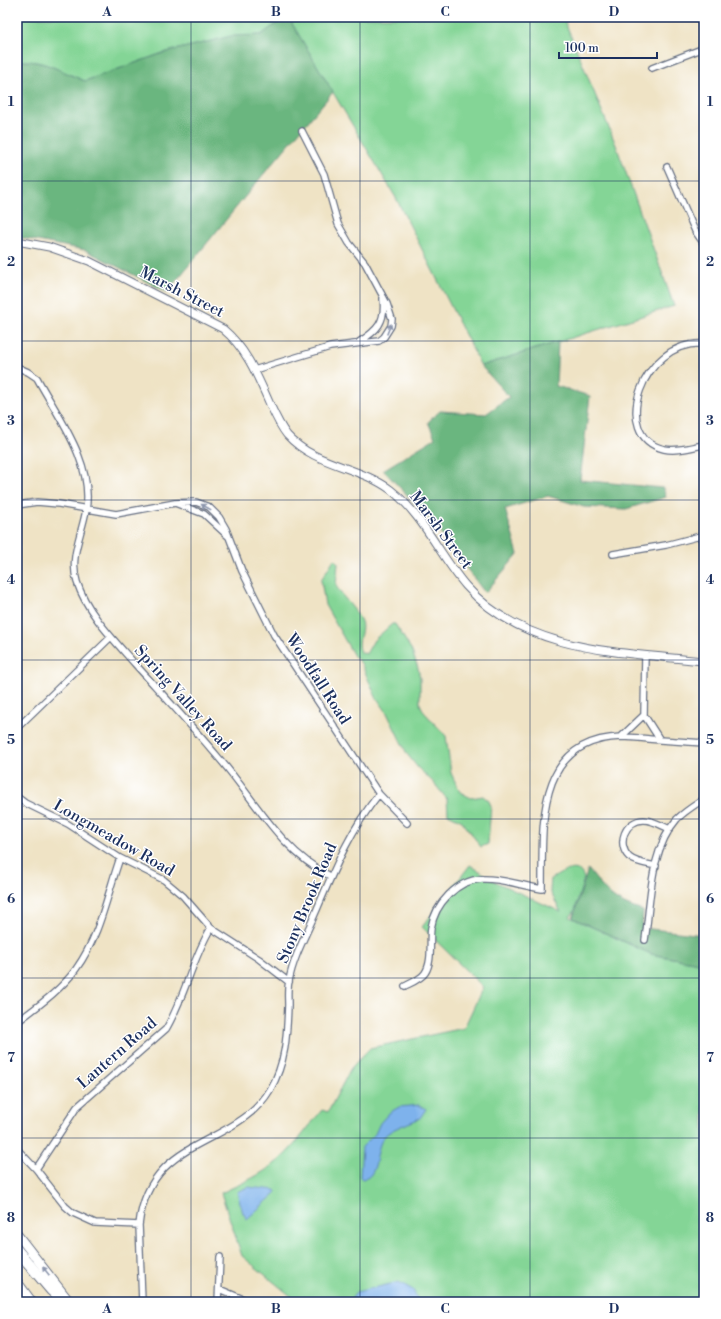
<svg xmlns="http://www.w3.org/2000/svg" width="721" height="1319" viewBox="0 0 721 1319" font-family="'Libre Bodoni',serif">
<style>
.green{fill:#84d596;stroke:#50827a}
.forest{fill:#6bb67f;stroke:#43726e}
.water{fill:#7eb2ec;stroke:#4c70a5}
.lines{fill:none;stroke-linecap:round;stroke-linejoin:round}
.minor-casing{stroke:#656e82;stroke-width:8}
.tertiary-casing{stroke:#656e82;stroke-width:9}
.secondary-casing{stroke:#656e82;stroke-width:10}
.motorway-casing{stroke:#656e82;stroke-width:12}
.minor{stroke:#fff;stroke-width:5.5}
.tertiary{stroke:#fff;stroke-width:7}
.secondary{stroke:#fff;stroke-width:8}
.motorway{stroke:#fff;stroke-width:10}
.oneway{fill:#8d97ae}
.grid{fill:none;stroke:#1b2f5e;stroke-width:1;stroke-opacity:0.55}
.labels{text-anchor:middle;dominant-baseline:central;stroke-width:3;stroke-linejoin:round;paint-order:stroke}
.street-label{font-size:16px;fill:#1b2f5e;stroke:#fff}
.neatline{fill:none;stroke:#1b2f5e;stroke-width:1.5}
.grid-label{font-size:13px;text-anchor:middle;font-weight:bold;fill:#1b2f5e}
</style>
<rect width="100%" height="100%" fill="#fff"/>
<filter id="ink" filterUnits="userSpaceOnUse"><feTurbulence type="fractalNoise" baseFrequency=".025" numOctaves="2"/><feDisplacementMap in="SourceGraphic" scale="8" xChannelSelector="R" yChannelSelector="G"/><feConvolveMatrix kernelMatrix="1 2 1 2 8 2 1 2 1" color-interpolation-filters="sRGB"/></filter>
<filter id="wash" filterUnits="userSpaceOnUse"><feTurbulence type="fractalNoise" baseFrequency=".012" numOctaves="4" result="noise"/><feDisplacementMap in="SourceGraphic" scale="16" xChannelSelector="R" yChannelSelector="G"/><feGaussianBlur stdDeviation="0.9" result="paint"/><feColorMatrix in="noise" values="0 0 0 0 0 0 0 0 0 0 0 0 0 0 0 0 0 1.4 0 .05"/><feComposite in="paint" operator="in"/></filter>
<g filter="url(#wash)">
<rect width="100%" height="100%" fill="#efe3c5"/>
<path class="green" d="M17,17H286L261,35L245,36L208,42L163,53L85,81C64,73 40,57 17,62Z
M288,17H563L616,145L674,306L481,366L396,198Z
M334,559L338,563L336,586C343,598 354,607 360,619C366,630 355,641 361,652L366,654L374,640L392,624H395L411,649L418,668L420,678V704L424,712L446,736L451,773L460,792L471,798L483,796L489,801L491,806L488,844L481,847L462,821L448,814L447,799L433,782L418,768L407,754L386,711L376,697L361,663L354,656L325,605L321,580Z
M470,865L498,883L561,912L550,891L551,879C562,873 578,861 584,878L575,910L570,917L651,954L704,964V1302H298L242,1256L221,1193C238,1185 255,1178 270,1167C291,1153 306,1129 322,1110L328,1112L351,1068L370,1048L464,1028L483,987L422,927Z"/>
<path class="forest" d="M286,17H288L333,92L262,176L167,292L85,250L17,237V62C40,57 64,73 85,81L163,53L231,36L261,35Z
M558,342L556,386L590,396L580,480L663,488L666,497L626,509L584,507L548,496L505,509L518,554L485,593L428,517L383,470L435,438L428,422L440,411L486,414L509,397L481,366Z
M588,869C608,894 611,901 643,911L642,928L704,935V964L651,954L573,918Z"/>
<path class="water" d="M419,1105L426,1109L420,1118C410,1123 396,1127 388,1133C373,1144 381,1169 367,1178L362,1179L360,1177L362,1147L375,1134L380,1123L389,1113L399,1107Z
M248,1187L276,1190L277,1192L247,1219L243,1213L237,1192Z
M399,1282L413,1290L419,1302L352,1301L353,1296L356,1292Z"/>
</g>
<g filter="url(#ink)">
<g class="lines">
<g class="minor-casing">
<path id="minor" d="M652,68L704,48
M667,167L695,231L704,244
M359,342C377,331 386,322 383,299
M704,344C641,340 610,437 664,449C677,452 691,447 704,445
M17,367L28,372L37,378C58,417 94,463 86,510C82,534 69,557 77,582C87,613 114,640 135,664C163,695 191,725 218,757C254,798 280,851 330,876
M254,370L330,347L379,341L384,337L391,326L392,319L387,304L365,263L349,243L338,224L324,174L302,131
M17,505L37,502L59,504L116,514L175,503
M229,537L204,514L175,503L196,502L209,507L219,517L226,529L242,571L274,635L379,794L407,823
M613,554L666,545L704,535
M645,655L644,715L660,740L704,743
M17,728L111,637
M621,737L644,715
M17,797L25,803L68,824L120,858L164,880L183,896L211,928L259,959L289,982
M656,866C647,864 636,863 629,857C616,844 625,820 644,820C653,820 662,826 670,829
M645,940C651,901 649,851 677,819C685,811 695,805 704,799
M405,986C411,983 421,979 425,973C433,961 429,942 431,928C435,904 457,880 482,879C502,878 522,886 542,889C543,827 534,740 621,737C634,737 647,739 660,740
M17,1022C38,1006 61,990 76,969C100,936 107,895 120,858
M17,1149L36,1169L65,1206L73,1213L95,1223L139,1225
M36,1169L77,1107L166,1029C185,997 192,959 211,928
M219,1289L250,1302
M142,1302L139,1225C149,1135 235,1149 270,1090C286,1063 287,1035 288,1005C288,998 287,989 289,981C293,958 306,935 315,914C333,872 350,830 379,794
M218,1302L220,1257"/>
</g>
<g class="tertiary-casing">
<path id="tertiary" d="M17,241L49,247L89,261L223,329C246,348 257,375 269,402C274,413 279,425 287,435C315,466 359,466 391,490C423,515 440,556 466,586C525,653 622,652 704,661"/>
</g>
<g class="secondary-casing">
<path id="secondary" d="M700,17L704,26
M17,1234L70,1302"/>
</g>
<g class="motorway-casing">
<path id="motorway" d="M17,1250L51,1290L64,1302
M17,1283L31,1302"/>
</g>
<use href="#minor" class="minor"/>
<use href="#tertiary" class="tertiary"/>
<use href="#secondary" class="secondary"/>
<use href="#motorway" class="motorway"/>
</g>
<defs><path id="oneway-solid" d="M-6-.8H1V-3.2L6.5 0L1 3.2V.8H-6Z"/></defs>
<g class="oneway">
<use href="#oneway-solid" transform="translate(389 329) rotate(-68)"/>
<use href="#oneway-solid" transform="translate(206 507) rotate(-151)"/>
<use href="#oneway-solid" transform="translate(46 1271) rotate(-128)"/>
</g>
</g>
<path class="grid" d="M191,17V1302M360,17V1302M530,17V1302M17,181H704M17,341H704M17,500H704M17,660H704M17,819H704M17,978H704M17,1138H704"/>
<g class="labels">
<g class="street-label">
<text transform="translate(182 292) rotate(27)">Marsh Street</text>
<text transform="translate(441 530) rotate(53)">Marsh Street</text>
<text transform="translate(318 679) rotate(57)">Woodfall Road</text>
<text transform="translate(183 698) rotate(48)">Spring Valley Road</text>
<text transform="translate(114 838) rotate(30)">Longmeadow Road</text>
<text transform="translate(307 903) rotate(-67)">Stony Brook Road</text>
<text transform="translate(117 1053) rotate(-41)">Lantern Road</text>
</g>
</g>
<rect width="721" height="1319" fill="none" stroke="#fff" stroke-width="44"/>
<path d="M559 52v6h98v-6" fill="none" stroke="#1b2f5e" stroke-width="2"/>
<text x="565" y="52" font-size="12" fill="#1b2f5e" stroke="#ffffff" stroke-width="3" paint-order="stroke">100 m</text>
<rect x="22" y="22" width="677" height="1275" class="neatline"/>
<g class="grid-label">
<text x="107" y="16">A</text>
<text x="276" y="16">B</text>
<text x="445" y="16">C</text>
<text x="614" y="16">D</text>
<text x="11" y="106">1</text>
<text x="710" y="106">1</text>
<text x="11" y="266">2</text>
<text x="710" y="266">2</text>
<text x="11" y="425">3</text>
<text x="710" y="425">3</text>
<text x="11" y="584">4</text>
<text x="710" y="584">4</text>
<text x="11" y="744">5</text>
<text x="710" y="744">5</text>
<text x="11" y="903">6</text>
<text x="710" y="903">6</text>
<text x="11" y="1062">7</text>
<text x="710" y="1062">7</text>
<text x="11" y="1222">8</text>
<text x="710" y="1222">8</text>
<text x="107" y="1313">A</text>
<text x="276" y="1313">B</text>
<text x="445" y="1313">C</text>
<text x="614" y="1313">D</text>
</g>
</svg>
